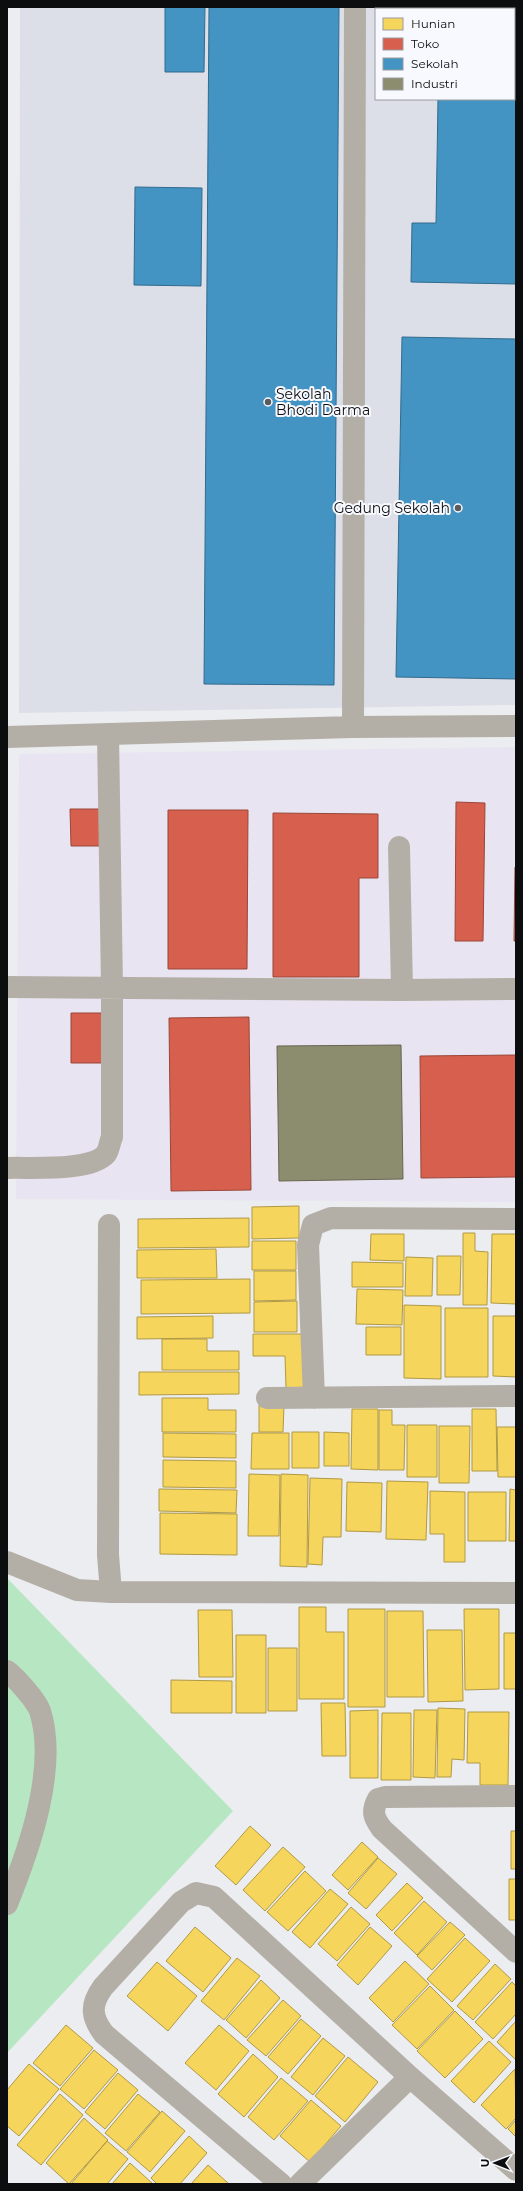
<svg xmlns="http://www.w3.org/2000/svg" width="523" height="2191" viewBox="0 0 523 2191" font-family="Montserrat,sans-serif">
<style>
.commercial{fill:#e9e4f1}
.built{fill:#dddfe8;fill-rule:evenodd}
.green{fill:#b7e7c2}
.homes{fill:#f6d55c;stroke:#b09945}
.shops{fill:#d6604d;stroke:#99473a}
.schools{fill:#4393c3;stroke:#326b8d}
.industry{fill:#8c8c6e;stroke:#666652}
.lines{fill:none;stroke-linecap:round;stroke-linejoin:round}
.minor{stroke:#b4afa6;stroke-width:22}
.poi-dot{fill:#5a5b5e;stroke:#f7f9fe;stroke-width:1.5}
.labels{text-anchor:middle;dominant-baseline:central;stroke-width:4;stroke-linejoin:round;paint-order:stroke}
.poi-label{font-size:14px;fill:#0c0d0f;stroke:#f7f9fe;text-anchor:start}
</style>
<rect width="100%" height="100%" fill="#ecedf0"/>
<path class="commercial" d="M516,747V1202L16,1199L19,754Z"/>
<path class="built" d="M20,7H516V705L19,713ZM376,9H514V99H376Z"/>
<path class="green" d="M7,1578L233,1811L7,2053Z"/>
<path class="homes" d="M299,1206V1238L252,1239V1207Z
M249,1218V1247L138,1248V1219Z
M463,1233H475V1251L488,1252L487,1305H463Z
M371,1234H404V1261L370,1260Z
M492,1234H516V1304L491,1303Z
M252,1241H296V1270H252Z
M216,1249L217,1278H137V1250Z
M437,1256H461L460,1295H437Z
M406,1257L433,1258L432,1296H405Z
M352,1262L403,1263V1287H352Z
M254,1271H296V1300L254,1301Z
M250,1279V1313L141,1314V1280Z
M357,1289L403,1290L402,1325L356,1324Z
M297,1301V1332H254V1302Z
M404,1305L441,1306V1379L404,1378Z
M445,1308H488V1377H445Z
M213,1316V1338L137,1339V1317Z
M493,1316H516V1377L493,1376Z
M366,1327H401V1355H366Z
M253,1334H308L309,1387L286,1388L285,1356H253Z
M162,1339H207V1351H239V1370H162Z
M139,1372H239V1394L139,1395Z
M162,1398H208V1410H236V1432H162Z
M259,1405H284L283,1432H259Z
M352,1409H378V1470L351,1469Z
M472,1409H496L497,1471H472Z
M379,1410H392V1425H405L404,1470H379Z
M407,1425H437V1477H407Z
M439,1426H470L469,1483H439Z
M497,1427H516V1477H498Z
M292,1432H319V1468H292Z
M324,1432L349,1433V1466H324Z
M163,1433L236,1434V1458L163,1457Z
M252,1433H289V1469H251Z
M163,1460L236,1461V1488L163,1487Z
M249,1474L280,1475L279,1536H248Z
M281,1474L308,1475L307,1567L280,1566Z
M310,1478L342,1479L341,1537H323L322,1565L308,1564Z
M387,1481L428,1482L426,1540L386,1539Z
M347,1482L382,1483L381,1532L346,1531Z
M159,1489L237,1490L236,1513L159,1511Z
M510,1489L516,1490V1541H509Z
M430,1491L465,1492V1562H444V1534H430Z
M468,1492H506V1541H468Z
M160,1513L237,1514V1555L160,1554Z
M299,1607H326V1632H344V1699H299Z
M348,1609H385V1707H348Z
M464,1609H499V1689L465,1690Z
M198,1610H232L233,1677H199Z
M387,1611H423L424,1697H387Z
M427,1630H462L463,1701L428,1702Z
M504,1633H516V1689H504Z
M236,1635H266V1713H236Z
M268,1648H297V1711H268Z
M171,1680L232,1681V1713H171Z
M321,1703H345L346,1756H322Z
M438,1708L465,1709L464,1760L452,1759L451,1777H437Z
M378,1710V1778H350V1711Z
M414,1710H437L435,1778L413,1777Z
M468,1712H509L508,1785H480V1763H467Z
M382,1713H411V1780H381Z
M250,1826L271,1845L236,1885L215,1866Z
M511,1831H516V1869H511Z
M362,1842L378,1857L348,1890L332,1875Z
M283,1847L305,1867L265,1911L243,1890Z
M378,1858L397,1874L366,1909L348,1893Z
M305,1871L326,1891L288,1931L267,1912Z
M509,1879H516V1920H509Z
M407,1883L423,1898L392,1931L376,1915Z
M330,1889L348,1904L310,1948L292,1932Z
M424,1901L447,1922L417,1955L394,1933Z
M351,1907L370,1924L337,1961L318,1944Z
M450,1922L465,1935L432,1970L417,1956Z
M195,1927L231,1958L203,1992L166,1961Z
M370,1927L392,1946L358,1985L337,1965Z
M465,1938L490,1961L452,2002L427,1979Z
M237,1958L260,1976L224,2020L201,2001Z
M405,1961L429,1984L393,2022L369,1998Z
M157,1962L197,1996L168,2031L127,1996Z
M495,1964L511,1979L473,2020L457,2006Z
M261,1980L280,1998L246,2038L226,2020Z
M512,1982L516,1986V2014L493,2039L475,2022Z
M430,1986L454,2010L417,2049L392,2025Z
M283,2000L301,2016L266,2056L247,2040Z
M455,2011L483,2039L445,2078L417,2051Z
M301,2019L321,2036L288,2074L268,2057Z
M516,2021V2060L497,2042Z
M66,2025L93,2048L60,2086L33,2063Z
M219,2025L249,2051L216,2090L185,2063Z
M323,2038L345,2056L313,2095L291,2077Z
M489,2041L511,2062L474,2103L451,2081Z
M94,2050L118,2070L84,2109L60,2089Z
M253,2054L278,2077L244,2117L218,2094Z
M348,2057L378,2082L345,2122L315,2096Z
M29,2064L59,2089L19,2136L7,2126V2090Z
M515,2069L516,2118L506,2129L481,2105Z
M118,2073L138,2090L105,2129L85,2112Z
M281,2078L308,2101L274,2140L248,2117Z
M60,2094L83,2115L41,2165L17,2145Z
M138,2094L160,2112L126,2151L105,2133Z
M311,2100L341,2126L310,2162L280,2136Z
M162,2111L185,2131L150,2172L127,2152Z
M84,2118L108,2140L69,2184L46,2163Z
M516,2120V2137L508,2129Z
M189,2136L207,2153L180,2184H157L151,2178Z
M107,2141L128,2159L107,2184H71Z
M130,2163L153,2184H112Z
M208,2165L229,2184H191Z"/>
<path class="shops" d="M456,802L485,803L483,941H455Z
M70,809H106V846H71Z
M168,810H248L247,969H168Z
M273,813L378,814V878H359V977H273Z
M515,867H516V941H514Z
M71,1013H104V1063H71Z
M249,1017L251,1190L171,1191L169,1018Z
M516,1055V1177L421,1178L420,1056Z"/>
<path class="schools" d="M165,7H205L204,72H165Z
M209,7H339L334,685L204,684Z
M439,7H516V284L411,282L412,223H436L438,99H514V9H439Z
M135,187L202,188L201,286L134,285Z
M402,337L516,339V679L396,677Z"/>
<path class="industry" d="M401,1045L403,1179L279,1181L277,1046Z"/>
<g class="lines">
<path class="minor" d="M353,727L355,7
M7,737L353,727L516,726
M399,847L402,990
M7,987L402,990L516,989
M7,1168C30,1167 90,1172 106,1154C109,1150 110,1141 112,1137V988L108,734
M109,1225L108,1555L111,1592
M267,1398L516,1396
M314,1398L308,1245L313,1225L331,1218L516,1219
M7,1562L77,1590L111,1592L516,1593
M7,1671C16,1678 36,1700 40,1711C58,1768 29,1850 7,1904
M516,1796L385,1797L378,1799C371,1812 374,1818 382,1829L516,1952
M281,2184L104,2034C91,2017 90,2005 103,1987L181,1902L196,1893L214,1897L410,2077L516,2170
M300,2184L410,2077"/>
</g>
<g class="poi-dot">
<circle cx="268" cy="402" r="4"/>
<circle cx="458" cy="508" r="4"/>
</g>
<g class="labels">
<g class="poi-label">
<text x="276" y="394">Sekolah<tspan x="276" dy="16">Bhodi Darma</tspan></text>
<text x="450" y="508" text-anchor="end">Gedung Sekolah</text>
</g>
</g>
<rect width="523" height="2191" fill="none" stroke="#0c0d0f" stroke-width="16"/>
<rect x="375" y="8" width="140" height="92" fill="#f7f9fe" stroke="#999b9e"/>
<rect x="383" y="18" width="20" height="12" fill="#f6d55c" stroke="#999b9e"/>
<text x="411" y="28" font-size="12" fill="#0c0d0f">Hunian</text>
<rect x="383" y="38" width="20" height="12" fill="#d6604d" stroke="#999b9e"/>
<text x="411" y="48" font-size="12" fill="#0c0d0f">Toko</text>
<rect x="383" y="58" width="20" height="12" fill="#4393c3" stroke="#999b9e"/>
<text x="411" y="68" font-size="12" fill="#0c0d0f">Sekolah</text>
<rect x="383" y="78" width="20" height="12" fill="#8c8c6e" stroke="#999b9e"/>
<text x="411" y="88" font-size="12" fill="#0c0d0f">Industri</text>
<g transform="translate(495 2163) rotate(270)" stroke="#f7f9fe" stroke-width="3" paint-order="stroke">
<path d="M0-3L7 15L0 10L-7 15Z" fill="#0c0d0f"/>
<text y="-6" font-size="11" font-weight="bold" text-anchor="middle" fill="#0c0d0f">U</text>
</g>
</svg>
